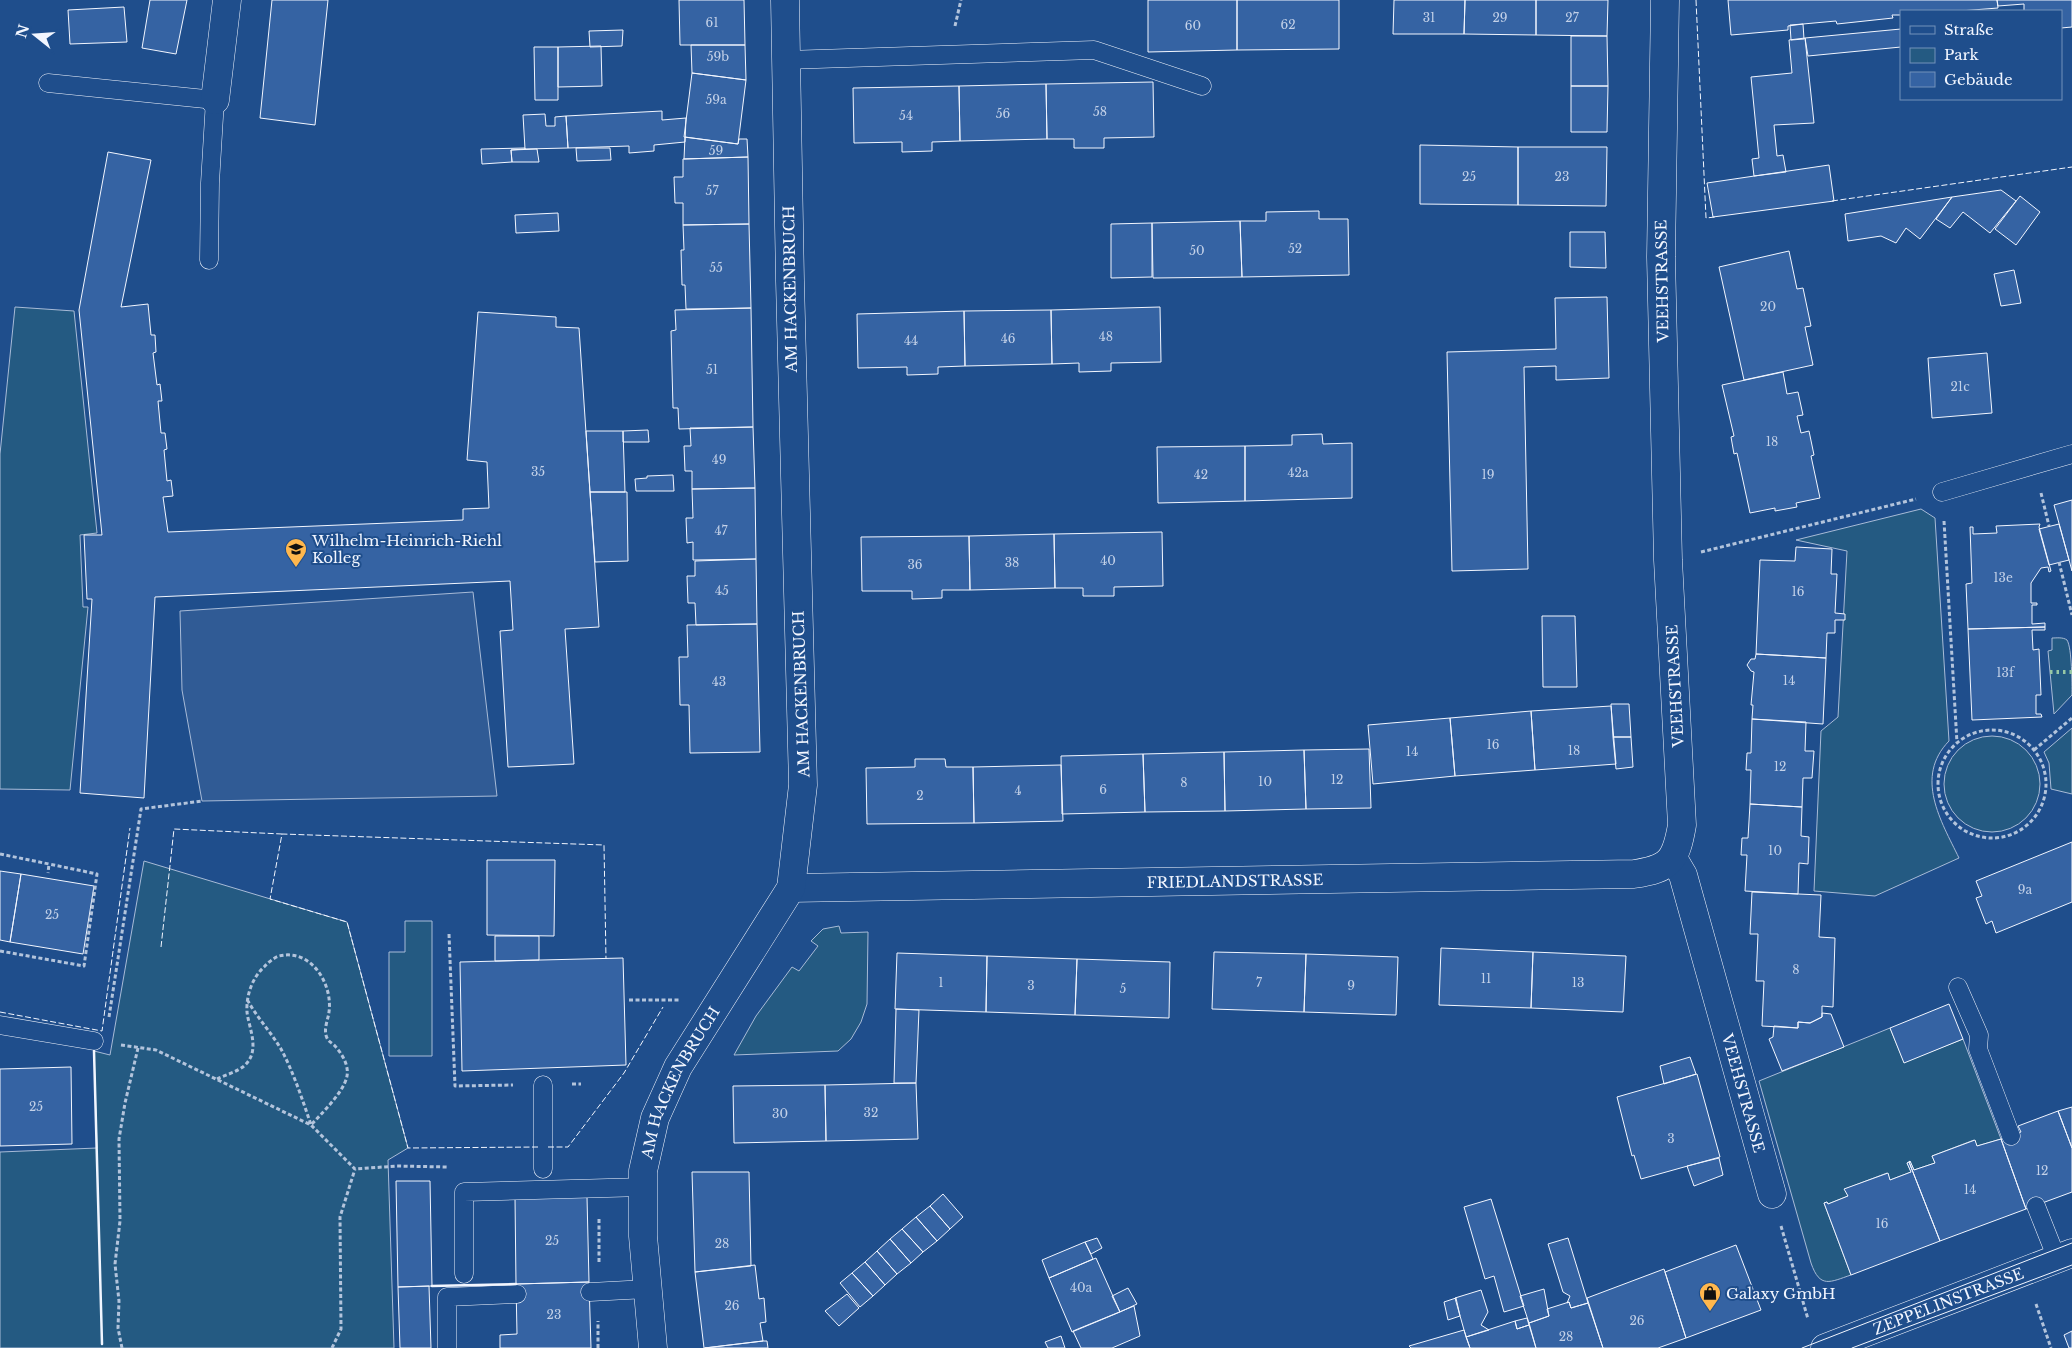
<svg xmlns="http://www.w3.org/2000/svg" width="2072" height="1348" viewBox="0 0 2072 1348" font-family="'Libre Baskerville',serif">
<style>
.green{fill:#245a82;stroke:#a8bbd7}
.parking{fill:#305b95;stroke:#a8bbd7}
.building{fill:#3563a3;stroke:#f2f6ff}
.lines{fill:none;stroke-linecap:round;stroke-linejoin:round}
.service-casing{stroke:#f2f6ff;stroke-width:19}
.minor-casing{stroke:#f2f6ff;stroke-width:29}
.path{stroke:#b3c4dc;stroke-width:3;stroke-dasharray:4 2.5;stroke-linecap:butt}
.service{stroke:#1f4e8c;stroke-width:18}
.minor{stroke:#1f4e8c;stroke-width:28}
.tram{stroke:#f2f6ff;stroke-width:1}
.hedge{stroke:#97c8a6;stroke-width:4;stroke-dasharray:2.5 4;stroke-linecap:butt}
.fence{stroke:#f2f6ff;stroke-width:1;stroke-dasharray:6 2.5;stroke-linecap:butt}
.wall{stroke:#f2f6ff;stroke-width:2.5}
.labels{text-anchor:middle;dominant-baseline:central;stroke-width:4;stroke-linejoin:round;paint-order:stroke}
.number-label{font-size:12px;fill:#c3d1e8}
.street-label{font-size:15px;fill:#f2f6ff;stroke:#1f4e8c}
.poi-label{font-size:15px;fill:#f2f6ff;stroke:#1f4e8c;text-anchor:start}
</style>
<rect width="100%" height="100%" fill="#1f4e8c"/>
<path class="green" d="M15,307L74,311L97,533L80,535L83,607H88L70,790L0,789V454Z
M1921,509L1935,518L1949,741C1914,777 1941,821 1959,858L1875,896L1814,891L1821,731L1838,717L1847,551L1796,540Z
M2052,638C2057,638 2063,637 2067,640C2072,648 2072,684 2072,695L2054,714L2048,651L2052,650Z
M2072,728V794L2051,789L2049,763L2044,752Z
M1944 784a48 48 0 1 1 96 0a48 48 0 1 1-96 0Z
M144,861L347,922L408,1148L388,1160L394,1348H0V1152L97,1148L94,1051L110,1055Z
M405,921H432V1056H389V952H405Z
M839,926L841,933L868,932L867,1004L861,1022L851,1039L838,1051L734,1055L756,1016L792,967L799,971L818,946L811,941L823,929Z
M1890,1028L1904,1062L1963,1039L2001,1139L1977,1146L1974,1140L1932,1156L1935,1163L1914,1170L1910,1161L1907,1163L1911,1172L1890,1180L1887,1173L1845,1189L1848,1196L1828,1204L1827,1202L1824,1203L1851,1275C1830,1282 1820,1289 1811,1263L1759,1081Z"/>
<path class="parking" d="M473,592L497,796L202,801L182,690L180,611Z"/>
<path class="building" d="M150,0H187L176,54L142,48Z
M272,0H328L315,125L260,118Z
M679,0H744L745,45H680Z
M1148,0H1237V50L1148,52Z
M1237,0H1339V49L1237,50Z
M1394,0H1465L1464,34H1393Z
M1465,0H1536V35L1464,34Z
M1536,0H1608L1607,36L1536,35Z
M1728,0H1997L1998,8L1960,11H1901V15H1892L1893,18L1837,24L1836,21L1803,24L1788,26V30L1731,35Z
M1997,0H2072V27L2061,28V11H2024V4L1998,6Z
M124,7L127,42L70,44L68,10Z
M1803,24L1804,39L1791,40L1790,25Z
M1901,29V47L1808,56L1805,38Z
M623,30L622,46L590,47L589,31Z
M1571,36H1607L1608,86H1571Z
M1805,38L1814,123L1774,125L1777,156L1783,155L1786,172L1754,176L1752,159L1759,158L1751,77L1792,73L1789,40Z
M691,45H745L746,80L692,73Z
M601,46L602,86L558,87V47Z
M534,47H558V100H535Z
M692,73L746,80L738,144L684,137Z
M1153,82L1154,137L1104,138V148H1074V139H1047L1046,84Z
M1046,84L1047,139L960,141L959,86Z
M959,86L960,141L932,142V151L902,152V142L854,143L853,88Z
M1571,86H1608L1607,132H1571Z
M662,111V120L686,118L685,142L654,145V151L629,153V146L568,148L566,116Z
M545,114L546,126H555V117L566,116L568,148L525,149L523,115Z
M685,137L738,144L739,139H747L748,157L684,159Z
M1420,145L1518,147V205L1420,204Z
M1518,147H1607L1606,206L1518,205Z
M525,148V149L511,150L512,162L482,164L481,149Z
M576,148H610L611,160L577,161Z
M537,149L539,162H512L511,150Z
M108,152L151,160L121,307L148,304L151,335H155L156,352L153,353L157,385L160,384L162,401H158L161,433H165L167,449L164,450L167,481L171,480L173,496L163,497L168,532L463,520V509L489,508L487,462L467,460L478,312L556,317V327L579,328L599,627L565,629L574,764L508,767L500,631L513,630L510,581L155,597L144,798L80,793L92,599H87L84,535H102L79,310Z
M748,157L749,224L683,225V203H675L674,177H683V159Z
M1829,165L1834,201L1713,217L1707,183Z
M2001,190L2016,201L1990,233L1963,212L1950,228L1936,219L1952,197Z
M2020,196L2040,212L2016,245L1995,229Z
M1952,197L1920,239L1906,228L1896,243L1881,236L1848,241L1845,214Z
M1319,211V219H1348L1349,275L1242,277L1240,221H1266V212Z
M558,213L559,231L516,233L515,215Z
M1240,221L1242,277L1153,278L1152,223Z
M1152,223V277L1111,278V224Z
M749,224L751,308L686,309L685,285H682L681,250H684L683,225Z
M1570,232H1605L1606,268L1570,267Z
M1789,251L1797,289L1803,288L1811,326L1805,327L1813,365L1744,380L1719,267Z
M2014,270L2021,303L2001,306L1994,274Z
M1607,297L1609,378L1556,380V366L1524,367L1528,569L1452,571L1447,352L1556,349L1555,298Z
M1160,307L1161,362L1111,363V371L1079,372V363L1052,364L1051,310Z
M751,308L753,427L679,429L678,408H673L671,331L676,330L675,310Z
M1051,310L1052,364L965,366L964,311Z
M964,311L965,366L938,367V374L907,375V367L858,368L857,314Z
M1987,353L1992,413L1932,418L1928,358Z
M1783,372L1787,394L1798,392L1803,415L1797,416L1801,433L1809,431L1814,455L1811,456L1820,498L1796,503L1797,507L1775,511V508L1750,513L1737,453L1734,454L1731,437L1734,436L1722,385Z
M753,427L755,488L692,489V471H685L684,446H691L690,428Z
M648,430L649,442H623V431Z
M586,431H623L625,492H590Z
M1322,434L1323,444L1352,443V498L1245,501V446L1292,445V435Z
M1245,446V501L1158,503L1157,447Z
M673,475L674,491H636L635,479L647,478V476Z
M755,488L756,559L693,560V542L687,543L686,518H693L692,489Z
M590,492H627L628,561L595,562Z
M2072,500V571L2054,505Z
M2040,524L2039,527L2051,571L2049,572L2048,567L2041,568L2031,583V603H2037V605H2032V624L2045,623V627L1968,629L1966,584L1972,583L1970,527H1973V534L1997,533L1996,526Z
M2059,524L2069,560L2049,565L2039,529Z
M1162,532L1163,586L1114,587V596H1083V588H1055L1054,534Z
M1054,534L1055,588L970,590L969,536Z
M969,536L970,590H942V598L912,599V591H862L861,537Z
M1796,547L1832,549L1831,574H1837L1835,613L1845,614V620H1835V633H1827L1826,658L1756,654L1760,560L1795,561Z
M756,559L757,624L696,625L695,603H688L687,576H695V561Z
M1542,616H1575L1577,687H1543Z
M757,624L760,752L690,753L689,705H680L679,657H688L687,625Z
M2045,627V630H2032L2033,650L2039,649L2041,695H2036V714H2041L2042,717L1972,720L1968,629Z
M1756,654L1826,658L1823,724L1752,719L1753,705H1751L1754,672L1751,671L1747,665L1751,659H1755Z
M1611,704H1629L1631,737H1613Z
M1611,706L1616,764L1535,770L1531,711Z
M1531,711L1535,770L1455,776L1450,718Z
M1450,718L1455,776L1373,784L1368,725Z
M1752,719L1806,722L1805,751H1814L1812,778H1803L1802,807L1750,804L1751,770H1746L1747,753H1751Z
M1613,737H1631L1633,767L1616,769Z
M1369,749L1371,808L1306,809L1304,750Z
M1304,750L1306,809L1225,811L1224,752Z
M1224,752L1225,811L1145,812L1143,754Z
M1143,754L1145,812L1062,814L1061,756Z
M915,759H945L946,767H973L974,823L867,824L866,768L915,767Z
M1061,765L1063,821L974,823L973,767Z
M1750,804L1802,807L1801,836L1809,837L1808,864L1799,863L1798,894L1745,891L1747,855H1741L1742,838H1748Z
M2072,842V902L1996,933L1992,921L1986,924L1976,898L1982,896L1976,881Z
M487,860H555L554,936L487,935Z
M0,871L21,874L10,942L0,940Z
M21,874L94,886L83,954L10,942Z
M1752,892L1821,895L1819,937L1835,938L1833,1007L1822,1006V1017L1810,1023L1798,1022V1028L1762,1026L1764,981H1756L1758,934H1750Z
M495,936H539V960L495,961Z
M1441,948L1533,952L1531,1008L1439,1005Z
M1214,952L1306,954L1304,1012L1212,1009Z
M1533,952L1626,956L1623,1012L1531,1008Z
M897,953L987,956L986,1012L895,1009Z
M1306,954L1398,957L1396,1015L1304,1012Z
M987,956L1077,959L1075,1015L986,1012Z
M623,958L626,1065L462,1071L460,962Z
M1077,959L1170,962L1169,1018L1075,1015Z
M1949,1004L1963,1039L1904,1063L1890,1028Z
M896,1009L919,1010L916,1083H894Z
M1822,1013L1831,1014L1844,1047L1782,1071L1769,1039L1773,1037L1774,1026L1798,1028V1022L1810,1023L1822,1017Z
M1690,1057L1696,1074L1664,1084L1660,1066Z
M71,1067L72,1144L0,1146V1069Z
M1697,1074L1720,1157L1641,1179L1634,1155L1632,1156L1617,1097Z
M916,1083L918,1139L826,1141L825,1085Z
M825,1085L826,1141L734,1143L733,1086Z
M2072,1107V1148L2058,1111Z
M2058,1111L2072,1148V1192L2026,1209L2001,1139L2021,1132L2018,1126Z
M2001,1139L2026,1209L1940,1241L1909,1162L1910,1161L1914,1170L1935,1163L1932,1156L1975,1140L1977,1146Z
M1719,1158L1723,1175L1694,1186L1687,1166Z
M1909,1162L1940,1241L1851,1275L1824,1203L1827,1202L1828,1204L1848,1196L1844,1189L1888,1173L1890,1180L1911,1172L1907,1163Z
M692,1172H749L751,1266L695,1272Z
M396,1181H430L432,1286L398,1287Z
M943,1194L963,1217L950,1229L930,1206Z
M515,1197H587L589,1282L516,1284Z
M1491,1199L1524,1306L1504,1312L1494,1276L1485,1279L1464,1207Z
M930,1206L950,1229L937,1241L916,1217Z
M916,1217L937,1241L923,1252L902,1229Z
M902,1229L923,1252L911,1263L890,1239Z
M1097,1238L1102,1248L1091,1254L1085,1242Z
M1568,1238L1588,1303L1571,1308L1569,1302L1567,1303L1570,1296L1563,1292L1548,1244Z
M890,1239L911,1263L897,1274L877,1251Z
M1085,1242L1093,1259L1049,1278L1042,1260Z
M1736,1245L1761,1310L1686,1338L1665,1272Z
M877,1251L897,1274L885,1285L865,1262Z
M1096,1258L1120,1312L1072,1332L1049,1278Z
M865,1262L885,1285L873,1296L852,1273Z
M755,1265L759,1299L764,1298L766,1322L760,1323L763,1341L704,1348L695,1272Z
M1664,1269L1686,1338L1658,1348H1603L1587,1298Z
M852,1273L873,1296L860,1307L840,1283Z
M589,1282L591,1348H500V1335L517,1334L516,1284Z
M429,1286L431,1348H400L398,1287Z
M1128,1288L1137,1304L1120,1312L1112,1296Z
M1544,1289L1549,1316L1529,1323L1520,1296Z
M1481,1290L1488,1312L1481,1325L1489,1330L1466,1337L1455,1298Z
M847,1294L859,1308L839,1326L825,1311Z
M1456,1298L1460,1316L1448,1320L1444,1302Z
M1569,1302L1571,1308L1588,1303L1603,1348H1536L1529,1323L1549,1316L1547,1309Z
M1134,1306L1140,1336L1112,1348H1081L1073,1331Z
M1527,1318L1529,1325L1517,1329L1515,1321Z
M1515,1321L1517,1329L1529,1325L1536,1348H1470L1466,1337Z
M1464,1330L1470,1348H1411L1409,1346Z
M2072,1331V1348H2069L2064,1335Z
M1061,1336L1065,1348H1048L1045,1342Z
M763,1341H767L768,1348H705Z"/>
<g class="lines">
<g class="service-casing">
<path id="service" d="M786,60L1094,50L1202,86
M48,83L215,100L210,183L209,260
M1942,492L2072,454
M1958,987L1979,1035L1978,1049L2011,1136
M0,1025L94,1041
M543,1169V1085
M2036,1206L2057,1259
M464,1274V1192L644,1187
M590,1292L647,1289
M447,1348V1297L517,1294"/>
</g>
<g class="minor-casing">
<g id="minor">
<path d="M215,100L227,0"/>
<path id="s1" d="M1673,858L1683,875L1772,1194"/>
<path id="s2" d="M791,888L1634,874C1670,869 1676,860 1682,825L1668,560L1661,257L1665,0"/>
<path id="s3" d="M653,1348L643,1236V1171L655,1118L678,1067L791,888L803,785L790,281L785,0"/>
<path id="s4" d="M1825,1348L2072,1253"/>
</g>
</g>
<path class="path" d="M955,26L961,0
M2041,493L2049,526
M1944,521L1957,743
M1701,552L1916,499
M2059,562L2072,615
M1938 784a54 54 0 1 1 108 0a54 54 0 1 1-108 0Z
M2034,750L2072,718
M0,854L49,864L48,873
M449,934L455,1086L513,1085
M0,951L84,966L97,874L49,864
M629,1000H680
M109,1017L141,809L202,801
M121,1045L156,1050L311,1125L355,1169L397,1166L447,1167
M217,1079C225,1075 237,1072 244,1066C261,1051 249,1029 247,1012C246,996 252,978 264,967C268,963 273,958 279,956C311,948 333,984 329,1012C328,1020 323,1030 327,1038C328,1041 332,1043 335,1046C342,1054 349,1065 347,1076C344,1092 322,1113 311,1125C303,1101 293,1071 281,1049C271,1032 258,1019 248,1001
M572,1084H581
M1781,1226L1808,1319
M599,1262V1218
M2036,1304L2051,1348
M122,1348L118,1328L119,1301L115,1264L120,1221L119,1139L125,1103L138,1048
M332,1348L341,1329L340,1217L355,1169
M598,1348V1321"/>
<use href="#service" class="service"/>
<use href="#minor" class="minor"/>
<path class="tram" d="M1802,1348L2072,1243
M1852,1348L2072,1265"/>
<path class="hedge" d="M2050,672H2072"/>
<path class="fence" d="M1696,0L1706,218L1715,217
M1832,201L2072,167
M161,947L174,829L282,834
M0,1012L102,1031L130,828
M538,1147L408,1148L347,922L270,899L282,834L604,845L606,959
M548,1147H568L624,1073L663,1007"/>
<path class="wall" d="M94,1051L102,1344
M432,1286L516,1284"/>
</g>
<defs>
<g id="school-pin" transform="scale(1.125)"><path d="M0 17L-7.5 6A9.5 9.5 0 1 1 7.5 6Z" fill="#ffb74d" stroke="#1f4e8c"/><path d="M0-5L7-2L0 1L-7-2ZM-4 1L0 2.5L4 1V4Q0 6-4 4Z" fill="#111"/></g>
<g id="shop-pin" transform="scale(1.125)"><path d="M0 17L-7.5 6A9.5 9.5 0 1 1 7.5 6Z" fill="#ffb74d" stroke="#1f4e8c"/><path d="M-5-2.5h2.3a2.7 3.5 0 0 1 5.4 0H5L5.5 6h-11ZM-1.5-2.5h3a1.5 2.3 0 0 0-3 0Z" fill="#111"/></g>
</defs>
<g fill-rule="evenodd">
<use href="#school-pin" x="296" y="549"/>
<use href="#shop-pin" x="1710" y="1293"/>
</g>
<g class="labels">
<g class="number-label">
<text x="1429" y="17">31</text>
<text x="1500" y="17">29</text>
<text x="1572" y="17">27</text>
<text x="712" y="22">61</text>
<text x="1288" y="24">62</text>
<text x="1193" y="25">60</text>
<text x="718" y="56">59b</text>
<text x="716" y="99">59a</text>
<text x="1100" y="111">58</text>
<text x="1003" y="113">56</text>
<text x="906" y="115">54</text>
<text x="716" y="150">59</text>
<text x="1469" y="176">25</text>
<text x="1562" y="176">23</text>
<text x="712" y="190">57</text>
<text x="1295" y="248">52</text>
<text x="1197" y="250">50</text>
<text x="716" y="267">55</text>
<text x="1768" y="306">20</text>
<text x="1106" y="336">48</text>
<text x="1008" y="338">46</text>
<text x="911" y="340">44</text>
<text x="712" y="369">51</text>
<text x="1960" y="386">21c</text>
<text x="1772" y="441">18</text>
<text x="719" y="459">49</text>
<text x="538" y="471">35</text>
<text x="1298" y="472">42a</text>
<text x="1201" y="474">42</text>
<text x="1488" y="474">19</text>
<text x="721" y="530">47</text>
<text x="1108" y="560">40</text>
<text x="1012" y="562">38</text>
<text x="915" y="564">36</text>
<text x="2003" y="577">13e</text>
<text x="722" y="590">45</text>
<text x="1798" y="591">16</text>
<text x="2005" y="672">13f</text>
<text x="1789" y="680">14</text>
<text x="719" y="681">43</text>
<text x="1493" y="744">16</text>
<text x="1574" y="750">18</text>
<text x="1412" y="751">14</text>
<text x="1780" y="766">12</text>
<text x="1337" y="779">12</text>
<text x="1265" y="781">10</text>
<text x="1184" y="782">8</text>
<text x="1103" y="789">6</text>
<text x="1018" y="790">4</text>
<text x="920" y="795">2</text>
<text x="1775" y="850">10</text>
<text x="2025" y="889">9a</text>
<text x="52" y="914">25</text>
<text x="1796" y="969">8</text>
<text x="1486" y="978">11</text>
<text x="941" y="982">1</text>
<text x="1259" y="982">7</text>
<text x="1578" y="982">13</text>
<text x="1031" y="985">3</text>
<text x="1351" y="985">9</text>
<text x="1123" y="988">5</text>
<text x="36" y="1106">25</text>
<text x="871" y="1112">32</text>
<text x="780" y="1113">30</text>
<text x="1671" y="1138">3</text>
<text x="2042" y="1170">12</text>
<text x="1970" y="1189">14</text>
<text x="1882" y="1223">16</text>
<text x="552" y="1240">25</text>
<text x="722" y="1243">28</text>
<text x="1081" y="1287">40a</text>
<text x="732" y="1305">26</text>
<text x="554" y="1314">23</text>
<text x="1637" y="1320">26</text>
<text x="1566" y="1336">28</text>
</g>
<g class="street-label">
<text transform="translate(1662 281) rotate(-91)">VEEHSTRASSE</text>
<text transform="translate(790 289) rotate(-91)">AM HACKENBRUCH</text>
<text transform="translate(1675 686) rotate(-93)">VEEHSTRASSE</text>
<text transform="translate(801 694) rotate(-92)">AM HACKENBRUCH</text>
<text stroke="none"><textPath href="#s2" startOffset="444">FRIEDLANDSTRASSE</textPath></text>
<text stroke="none"><textPath href="#s3" startOffset="274">AM HACKENBRUCH</textPath></text>
<text stroke="none"><textPath href="#s1" startOffset="246">VEEHSTRASSE</textPath></text>
<text stroke="none"><textPath href="#s4" startOffset="132">ZEPPELINSTRASSE</textPath></text>
</g>
<g class="poi-label">
<text x="312" y="540">Wilhelm-Heinrich-Riehl<tspan x="312" dy="17">Kolleg</tspan></text>
<text x="1726" y="1293">Galaxy GmbH</text>
</g>
</g>
<rect x="1900" y="10" width="162" height="90" fill="#1f4e8c" stroke="#7391ba"/>
<rect x="1910" y="26" width="25" height="8" fill="#1f4e8c" stroke="#7391ba"/>
<text x="1944" y="35" font-size="15" fill="#f2f6ff">Straße</text>
<rect x="1910" y="48" width="25" height="15" fill="#245a82" stroke="#7391ba"/>
<text x="1944" y="60" font-size="15" fill="#f2f6ff">Park</text>
<rect x="1910" y="72" width="25" height="15" fill="#3563a3" stroke="#7391ba"/>
<text x="1944" y="85" font-size="15" fill="#f2f6ff">Gebäude</text>
<g transform="translate(35 35) rotate(287)" stroke="#1f4e8c" stroke-width="4" paint-order="stroke">
<path d="M0-4L9 19L0 12L-9 19Z" fill="#f2f6ff"/>
<text y="-8" font-size="14" font-weight="bold" text-anchor="middle" fill="#f2f6ff">N</text>
</g>
</svg>
